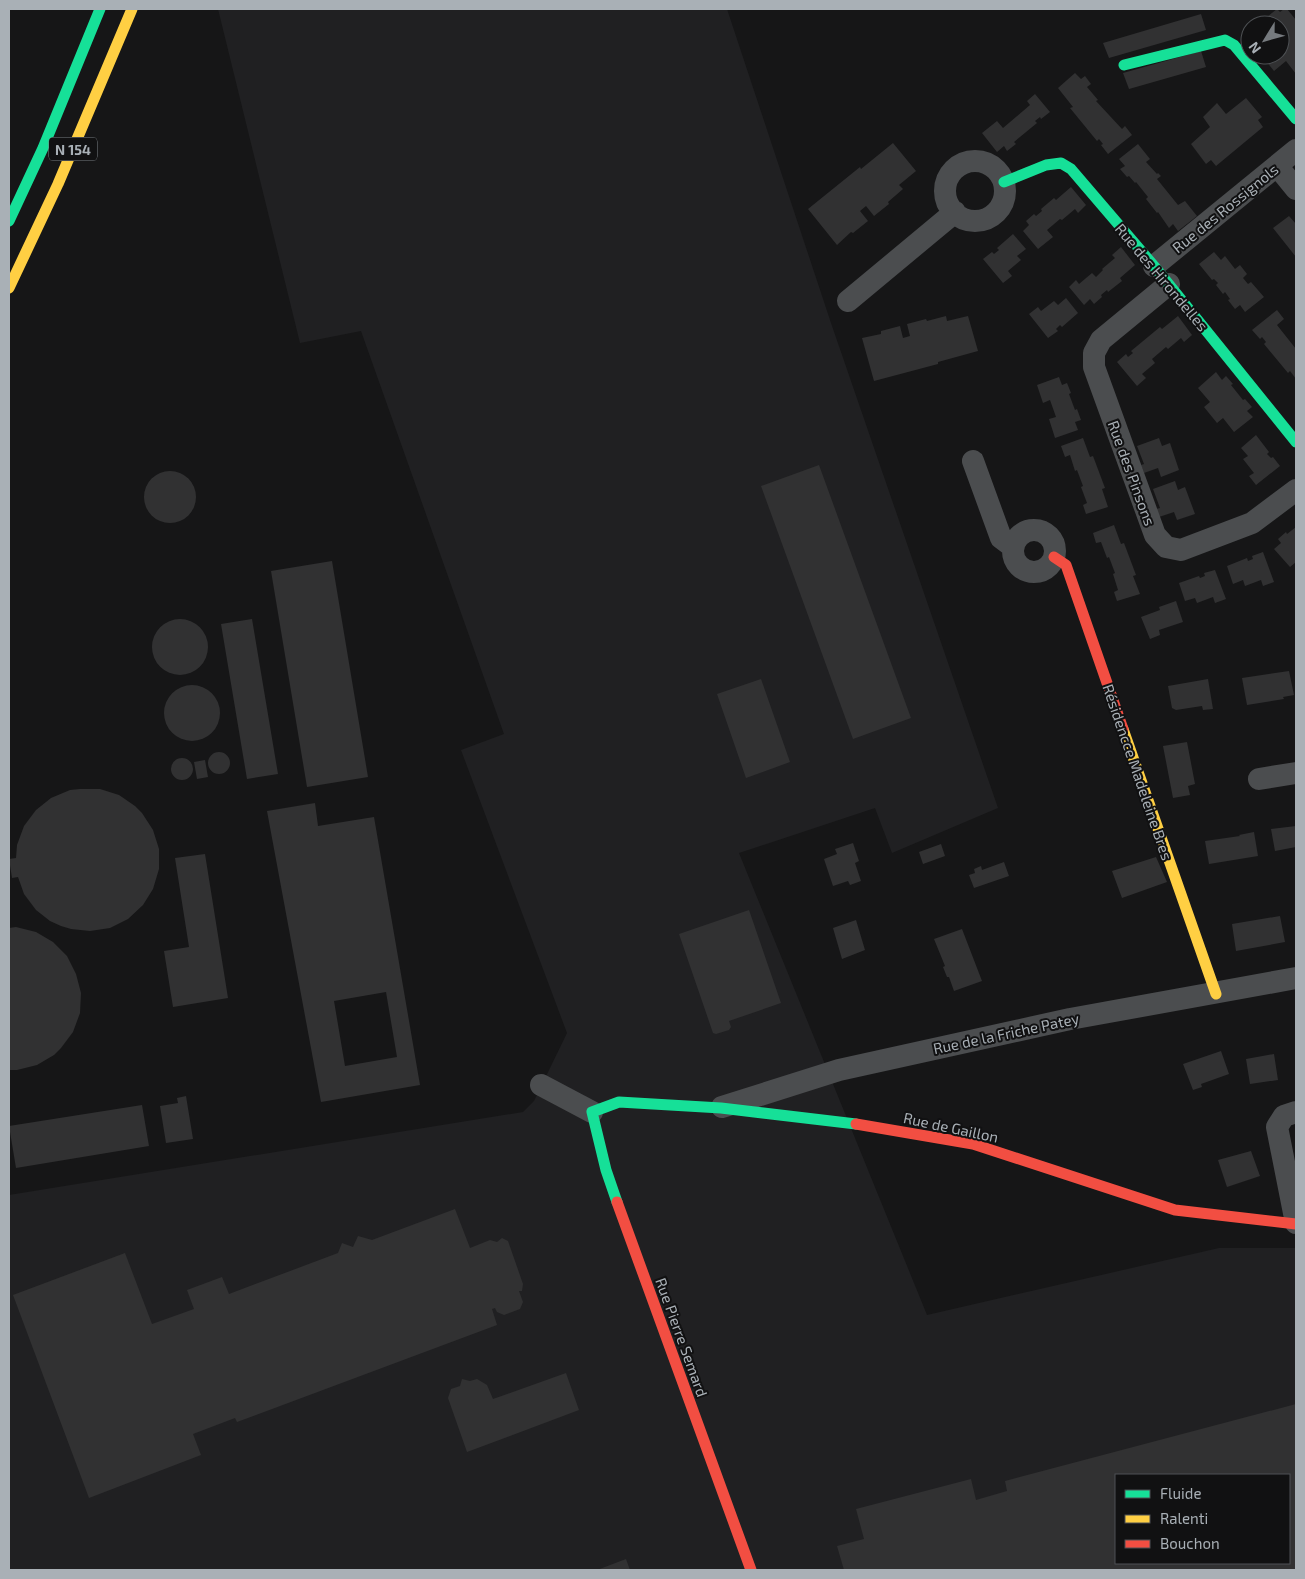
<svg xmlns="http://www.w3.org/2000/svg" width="1305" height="1579" viewBox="0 0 1305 1579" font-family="'Exo 2',sans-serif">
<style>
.built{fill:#202022;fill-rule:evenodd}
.building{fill:#313132;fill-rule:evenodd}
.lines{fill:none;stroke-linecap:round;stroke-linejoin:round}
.street{stroke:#4b4d4f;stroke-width:22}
.fast{stroke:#16e098;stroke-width:11}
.slow{stroke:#ffcf43;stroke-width:11}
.jam{stroke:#f24e42;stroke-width:11}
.labels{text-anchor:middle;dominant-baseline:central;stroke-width:4;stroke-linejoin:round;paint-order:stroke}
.shield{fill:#111112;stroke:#7b8085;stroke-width:1}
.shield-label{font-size:14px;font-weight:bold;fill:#a9b0b6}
.street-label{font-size:15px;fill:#a9b0b6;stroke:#111112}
</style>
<rect width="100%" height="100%" fill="#161617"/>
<path class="built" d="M218,9H727L831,323L998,808L892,853L875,808L739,853L927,1315L1219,1248H1296V1570H9V1195L523,1112L534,1101L567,1033L461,750L504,734L361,331L300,343ZM1116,1475H1289V1563H1116Z"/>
<path class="building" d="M1277,9L1280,12L1284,9H1287L1296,20V74L1286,61L1274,71L1262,56L1280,55V25H1257Z
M1201,14L1206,30L1109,58L1103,43Z
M1201,51L1206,67L1129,89L1123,73Z
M1075,73L1081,79L1085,76L1091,84L1087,87L1098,100L1096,101L1122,129L1125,126L1132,135L1108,154L1101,145L1103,144L1099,139L1097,141L1070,108L1073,107L1058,88Z
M1035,94L1050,112L1041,119L1040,117L1035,121L1037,123L1014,142L1016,144L1007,151L1004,146L997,152L982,133L997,121L1003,128L1030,105L1027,101Z
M1246,98L1262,117L1258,120L1263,127L1216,166L1211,160L1206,164L1191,144L1210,127L1203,117L1217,103L1226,114Z
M893,143L916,171L899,185L903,189L888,202L889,204L874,216L866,206L860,211L868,221L853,233L851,232L837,245L808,209L860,167L861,169Z
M1138,144L1150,159L1146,162L1157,174L1158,173L1161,176L1157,179L1178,205L1185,201L1197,216L1178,231L1173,224L1169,228L1158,212L1157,213L1146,199L1148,197L1136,182L1135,183L1129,176L1127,177L1120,169L1125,166L1119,159Z
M1071,187L1086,205L1078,213L1075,209L1062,220L1060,219L1047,230L1053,237L1038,249L1023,231L1029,225L1026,221L1034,214L1036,216L1042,211L1041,209L1054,198L1056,200Z
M1289,216L1296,224V257L1273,228Z
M1013,234L1026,249L1017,256L1021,260L1008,271L1012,276L1003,283L983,259L992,252L994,254L999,250L997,248Z
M1121,247L1135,265L1120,278L1122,281L1108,292L1107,290L1101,295L1102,297L1094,304L1090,299L1084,305L1069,287L1076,280L1079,284L1092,273L1096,277L1103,270L1102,269L1115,258L1112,255Z
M1214,252L1221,260L1225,256L1235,269L1240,265L1247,274L1243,278L1248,284L1251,282L1264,297L1245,312L1240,305L1235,309L1228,300L1230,299L1225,292L1223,294L1216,285L1218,283L1214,279L1212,280L1199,264Z
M1066,298L1078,313L1062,327L1060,325L1056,329L1058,331L1048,338L1029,314L1038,307L1041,311L1054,301L1058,305Z
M1277,310L1284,319L1277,325L1296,349V379L1290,371L1288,373L1264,344L1266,342L1262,337L1260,339L1252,330Z
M946,316L947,321L968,316L978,351L938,362V364L874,381L862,338L881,334V331L900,326L903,338L910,336L907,324L926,319L927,321Z
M1178,316L1192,335L1184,342L1181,338L1168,349L1166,347L1152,359L1155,363L1142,374L1146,378L1137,386L1117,362L1126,354L1128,357L1133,353L1131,351L1160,327L1162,329Z
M1216,372L1222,380L1226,376L1233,384L1231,385L1243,400L1245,399L1252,407L1247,411L1253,417L1234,432L1223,418L1217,423L1204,407L1210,402L1198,388Z
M1059,377L1062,385L1067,383L1071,393L1069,394L1075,410L1077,409L1081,420L1075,422L1078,430L1055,438L1049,419L1056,417L1050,400L1043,403L1037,385Z
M1256,435L1269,452L1267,454L1271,458L1273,457L1280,466L1256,485L1249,476L1254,473L1243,459L1248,456L1241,448Z
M1083,438L1090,457L1093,456L1105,488L1102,489L1108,507L1086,514L1083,505L1087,503L1081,487L1083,486L1077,470L1075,471L1070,455L1065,457L1061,446Z
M1159,438L1162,446L1170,443L1179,470L1161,477L1158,468L1144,473L1141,465L1144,464L1137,446Z
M819,465L911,718L853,739L761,486Z
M144 497a26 26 0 1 1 52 0a26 26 0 1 1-52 0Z
M1175,481L1178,490L1185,487L1195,514L1177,520L1174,512L1159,517L1156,509L1160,508L1153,489Z
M1114,525L1121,544L1124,543L1136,575L1133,576L1140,594L1117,601L1114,592L1118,590L1113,574L1115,573L1109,557L1107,558L1101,542L1096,543L1093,533Z
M1296,527V562L1290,567L1274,549L1281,543L1278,539L1286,532L1287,534Z
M1263,552L1274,582L1263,586L1261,580L1245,586L1243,580L1233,584L1227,566L1247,558L1248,561L1253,559L1252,556Z
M332,561L368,777L307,787L271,571Z
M1215,570L1226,599L1215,603L1213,597L1197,603L1195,598L1185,601L1179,583L1199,576L1200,578L1205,576L1204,573Z
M1176,601L1183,622L1159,630L1160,635L1150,639L1141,617L1160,610L1159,607Z
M252,619L278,774L247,779L221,624Z
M152 647a28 28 0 1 1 56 0a28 28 0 1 1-56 0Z
M1289,671L1294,695L1283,697L1284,699L1247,705L1242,678Z
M761,679L790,762L746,778L717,694Z
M1208,679L1213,709L1203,710L1202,706L1176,710L1172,708L1168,686Z
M164 713a28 28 0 1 1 56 0a28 28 0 1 1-56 0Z
M1187,742L1195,784L1188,786L1190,795L1173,798L1163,746Z
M208 763a11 11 0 1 1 22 0a11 11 0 1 1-22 0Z
M171 769a11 11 0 1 1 22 0a11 11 0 1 1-22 0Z
M205,760L208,777L197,779L194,762Z
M80,789H100L119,795L135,806L142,813L153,830L159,849V869L153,889L143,905L128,919L110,928L90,931L71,929L61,926L50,921L36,910L24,894L18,877L12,878L9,859L16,858L17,845L24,826L36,810L51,798L70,790Z
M315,803L318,826L374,817L420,1085L321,1102L267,811ZM386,992L397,1057L345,1066L334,1001Z
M1296,826V847L1275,851L1271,829Z
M1254,832L1258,856L1209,864L1205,841L1240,836L1239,835Z
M853,843L859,861L855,863L861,881L850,885L848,881L833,886L824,859L837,854L835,849Z
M941,844L945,856L923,864L919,852Z
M205,854L228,998L173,1007L164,951L189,947L175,858Z
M1156,857L1167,882L1122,898L1112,871Z
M1004,862L1009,876L974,888L969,875L975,873L974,869L981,866L982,870Z
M749,910L781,1003L729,1021L731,1027L729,1030L716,1034L713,1033L679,934Z
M1280,916L1285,942L1236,951L1232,924Z
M856,920L865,950L842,959L833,928Z
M16,927L36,932L53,942L67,956L76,974L81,993L80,1013L73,1032L61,1048L54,1055L37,1065L17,1070H9V928Z
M962,929L982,981L954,991L949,977H947L943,967L945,966L934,939Z
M1221,1051L1229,1074L1201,1084L1202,1087L1193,1090L1183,1064Z
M1274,1054L1278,1080L1250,1084L1246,1059Z
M186,1096L193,1139L166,1143L160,1106L178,1103L177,1098Z
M142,1105L149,1146L16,1168L9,1126Z
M1251,1151L1260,1176L1227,1187L1218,1160Z
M455,1209L470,1248L490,1240L497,1242L502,1238L508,1241L523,1284L522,1291H519L523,1302L520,1309L504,1315L497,1312L495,1308L492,1309L497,1325L237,1422L235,1418L193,1434L201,1455L89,1498L13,1295L125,1253L152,1324L194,1309L187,1290L222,1277L229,1294L338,1253L342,1243L353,1247L358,1236L372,1240Z
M566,1373L579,1410L467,1452L448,1398L451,1389L460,1386L462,1379L470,1381L477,1379L487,1385L493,1399Z
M1296,1404V1570H844L837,1546L864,1539L856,1509L971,1479L976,1500L1007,1491L1005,1481ZM1116,1475H1289V1563H1116Z
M626,1559L630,1570H597Z"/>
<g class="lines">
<path class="street" d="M945 191a30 30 0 1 1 60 0a30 30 0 1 1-60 0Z
M1278,167L1296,189
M1154,266L1296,150
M1169,284L1101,340L1094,353V367L1155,535L1166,547L1181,550L1252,523L1296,490
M848,301L955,212
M973,461L1001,538L1013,547
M1013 551a21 21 0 1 1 42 0a21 21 0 1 1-42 0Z
M1259,779L1296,773
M541,1085L592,1112
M722,1107L839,1070L1070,1019L1296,978
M1296,1112L1284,1116L1277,1127L1296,1223"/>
<path class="fast" d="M1124,65L1225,40L1234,45L1296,119
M1004,182L1046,165L1061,163L1071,169L1154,266L1296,442
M9,221L43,148L100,9
M617,1202L606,1170L592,1112L619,1102L721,1108L856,1124"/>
<path class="slow" d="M9,288L58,184L132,9
M1123,729L1216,994"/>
<path class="jam" d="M1054,557L1066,565L1123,729
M856,1124L973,1144L1175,1210L1296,1224
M617,1202L751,1570"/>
</g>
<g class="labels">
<rect class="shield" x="49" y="137.5" width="48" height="23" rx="4"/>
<g class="shield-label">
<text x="73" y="149">N 154</text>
</g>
<g class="street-label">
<text transform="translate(1225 208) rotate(-39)">Rue des Rossignols</text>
<text transform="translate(1162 277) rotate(50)">Rue des Hirondelles</text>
<text transform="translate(1132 473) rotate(70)">Rue des Pinsons</text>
<text transform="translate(1138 772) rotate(71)">Résidencce Madeleine Bres</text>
<text transform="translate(1006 1033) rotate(-12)">Rue de la Friche Patey</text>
<text transform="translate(951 1127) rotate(12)">Rue de Gaillon</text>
<text transform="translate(682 1337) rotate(70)">Rue Pierre Semard</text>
</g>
</g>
<rect width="1305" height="1579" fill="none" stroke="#a9b0b6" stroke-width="20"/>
<rect x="1115" y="1474" width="175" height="90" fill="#111112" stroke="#4e5154"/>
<rect x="1125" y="1490" width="25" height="8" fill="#16e098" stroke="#4e5154"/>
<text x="1160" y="1499" font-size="15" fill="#a9b0b6">Fluide</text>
<rect x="1125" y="1515" width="25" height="8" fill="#ffcf43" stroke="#4e5154"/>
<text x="1160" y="1524" font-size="15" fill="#a9b0b6">Ralenti</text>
<rect x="1125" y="1540" width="25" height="8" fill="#f24e42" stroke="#4e5154"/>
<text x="1160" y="1549" font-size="15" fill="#a9b0b6">Bouchon</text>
<g transform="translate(1265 40) rotate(233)"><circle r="24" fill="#111112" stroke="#4e5154"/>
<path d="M0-4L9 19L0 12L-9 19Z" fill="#767a7e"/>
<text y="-8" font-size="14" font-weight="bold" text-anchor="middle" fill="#a9b0b6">N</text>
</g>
</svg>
